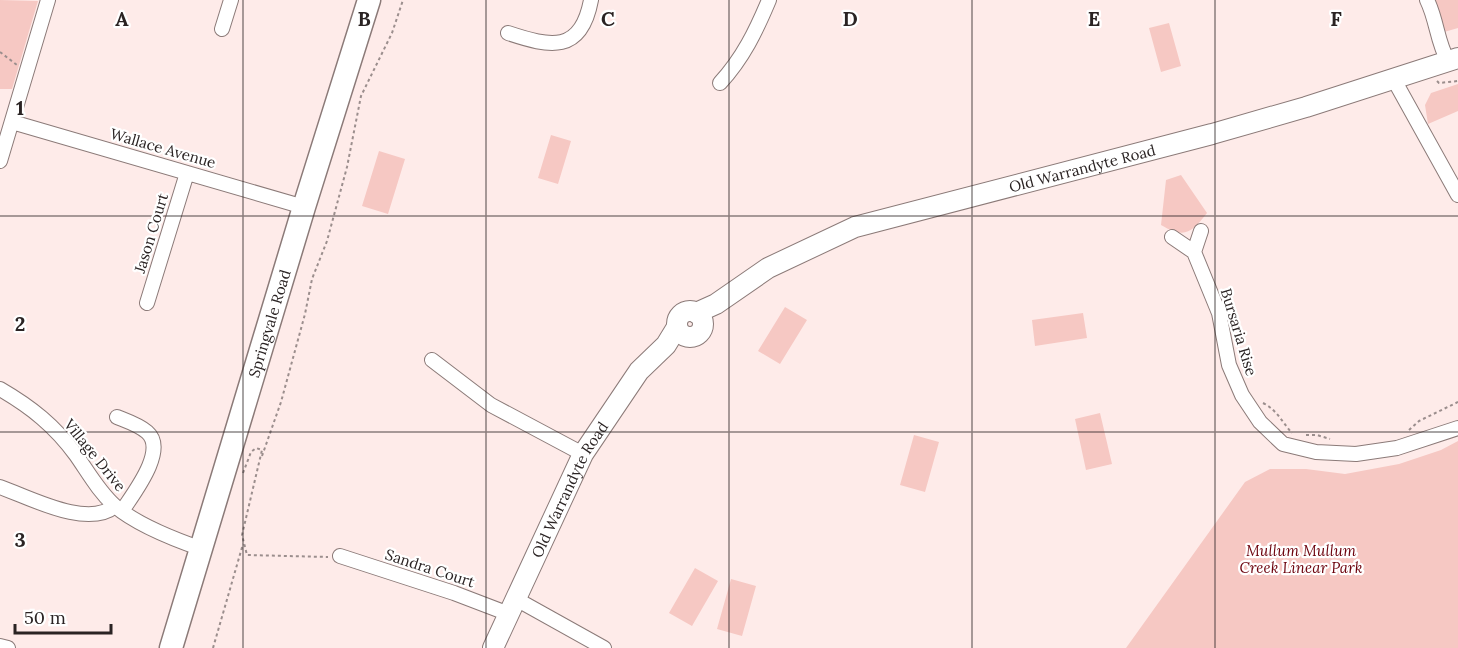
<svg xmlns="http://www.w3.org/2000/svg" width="1458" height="648" viewBox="0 0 1458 648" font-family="Lora,serif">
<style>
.green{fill:#f6c8c3}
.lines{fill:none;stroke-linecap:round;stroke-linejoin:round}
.minor-casing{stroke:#8b7a78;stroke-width:16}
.secondary-casing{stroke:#8b7a78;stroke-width:22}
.primary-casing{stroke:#8b7a78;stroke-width:25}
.path{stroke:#9b8e8d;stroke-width:2;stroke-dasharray:3 3;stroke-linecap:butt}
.minor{stroke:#fff;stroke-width:14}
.secondary{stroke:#fff;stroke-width:20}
.primary{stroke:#fff;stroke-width:22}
.grid{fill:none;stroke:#2a2323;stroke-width:1.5;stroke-opacity:0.55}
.labels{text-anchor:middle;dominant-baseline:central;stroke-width:4.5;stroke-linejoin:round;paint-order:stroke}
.street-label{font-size:15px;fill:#2a2323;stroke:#fff}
.park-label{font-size:15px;font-style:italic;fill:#6c020c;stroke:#fff}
.grid-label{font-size:20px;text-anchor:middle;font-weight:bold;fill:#2a2323;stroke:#fff;stroke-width:4.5;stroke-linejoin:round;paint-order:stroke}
</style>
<rect width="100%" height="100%" fill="#feebe9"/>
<path class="green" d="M0,0L38,1L12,89H0Z
M1429,0H1458V28L1444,32Z
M1169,23L1181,66L1161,72L1149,28Z
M1458,84V111L1428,124L1425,105L1431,93Z
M551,135L571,141L558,184L538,178Z
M379,151L405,159L388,214L362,206Z
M1181,175L1207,213C1191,233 1185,239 1161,225L1166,180Z
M785,307L807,320L780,364L758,351Z
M1083,313L1087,338L1035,346L1032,320Z
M1100,413L1112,464L1086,470L1075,419Z
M914,435L939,442L925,492L900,485Z
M1458,441V648H1126L1245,482L1270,469H1306L1345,474L1399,464L1441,450Z
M695,568L718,581L692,626L669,613Z
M731,579L756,586L742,636L717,629Z"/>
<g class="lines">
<g class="minor-casing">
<path id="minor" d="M1427,0C1437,20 1437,42 1448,61
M222,29L231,0
M508,33C550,47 581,54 591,0
M1393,78L1458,195
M720,83C743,58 756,31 769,0
M12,122L304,207
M0,161L48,0
M1172,237L1194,252L1201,231
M1194,252L1219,313L1229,365L1242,395L1260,422L1283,444L1316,452L1356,454L1397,448L1458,428
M147,303L187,173
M432,360L491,405L583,454
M0,389C31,407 55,426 76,455C88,472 99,492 115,506C136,524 176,540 202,549
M117,417C127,421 139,425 147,432C168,450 133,494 122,511
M0,487C29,497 87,529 115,506
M340,556L454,593L509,614
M516,599L604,648
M0,646L8,648"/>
</g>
<g class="secondary-casing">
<g id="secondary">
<circle cx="690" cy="324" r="13"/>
<path id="s1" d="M696,313L716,304L768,268L855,227L1212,134L1306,107L1458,58"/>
<path id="s2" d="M493,648L583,454L639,371L666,345L677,327"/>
</g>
</g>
<g class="primary-casing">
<g id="primary">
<path id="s3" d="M171,648L304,207L369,0"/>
</g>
</g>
<path class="path" d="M0,52L17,65
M1437,81L1439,83L1458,81
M1263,403C1277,410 1282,422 1292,433
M1409,430L1419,421L1458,402
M1306,435H1317L1330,439
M262,456L281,402L305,314L312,279L327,241L347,167L361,96L392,33L403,0
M243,473L251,452L256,448L262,450L242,535L247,555L328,557
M213,648L243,544"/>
<use href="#minor" class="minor"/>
<use href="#secondary" class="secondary"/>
<use href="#primary" class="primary"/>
</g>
<path class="grid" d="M243,0V648M486,0V648M729,0V648M972,0V648M1215,0V648M0,216H1458M0,432H1458"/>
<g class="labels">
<g class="street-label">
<text transform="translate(163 148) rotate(16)">Wallace Avenue</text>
<text stroke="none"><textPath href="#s1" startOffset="416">Old Warrandyte Road</textPath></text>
<text transform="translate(151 233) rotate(-73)">Jason Court</text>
<text stroke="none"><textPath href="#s3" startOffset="339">Springvale Road</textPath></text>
<text transform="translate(1239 332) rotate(73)">Bursaria Rise</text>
<text transform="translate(95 455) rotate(51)">Village Drive</text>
<text stroke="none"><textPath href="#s2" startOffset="176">Old Warrandyte Road</textPath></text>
<text transform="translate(430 568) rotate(18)">Sandra Court</text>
</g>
<g class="park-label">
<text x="1301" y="550">Mullum Mullum<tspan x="1301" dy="17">Creek Linear Park</tspan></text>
</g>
</g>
<g class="grid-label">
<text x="122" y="26">A</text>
<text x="364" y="26">B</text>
<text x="608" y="26">C</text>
<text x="850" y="26">D</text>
<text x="1094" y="26">E</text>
<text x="1336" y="26">F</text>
<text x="20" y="115">1</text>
<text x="20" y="331">2</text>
<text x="20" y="547">3</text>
</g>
<path d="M15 624v9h96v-9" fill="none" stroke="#2a2323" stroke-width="3"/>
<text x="24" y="624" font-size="18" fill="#2a2323" stroke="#ffffff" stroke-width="4.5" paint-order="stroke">50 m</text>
</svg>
